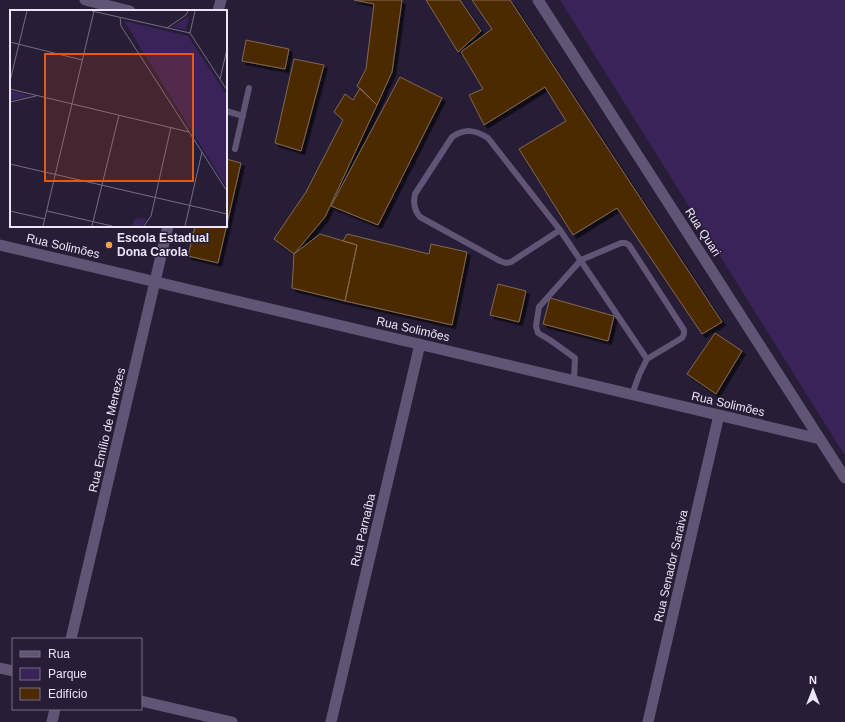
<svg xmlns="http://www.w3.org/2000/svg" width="845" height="722" viewBox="0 0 845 722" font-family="Helvetica,sans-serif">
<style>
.green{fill:#392358}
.building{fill:#4b2b02;stroke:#81684f;filter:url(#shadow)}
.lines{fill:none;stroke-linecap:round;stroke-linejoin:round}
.service{stroke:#605575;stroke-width:6}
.minor{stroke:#605575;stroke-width:11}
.poi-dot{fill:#f5a246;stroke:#271d37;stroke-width:1.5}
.labels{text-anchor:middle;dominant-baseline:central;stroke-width:3;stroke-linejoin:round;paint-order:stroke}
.street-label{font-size:12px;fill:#ebe5f7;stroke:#271d37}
.poi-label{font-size:12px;font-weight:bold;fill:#ebe5f7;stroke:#271d37;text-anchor:start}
.inset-road{fill:none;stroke:#756d84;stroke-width:1}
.view{fill:#e8590c;fill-opacity:0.15;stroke:#e8590c;stroke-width:2}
.inset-edge{fill:none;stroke:#ebe5f7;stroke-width:2}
</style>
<defs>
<filter id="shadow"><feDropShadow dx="3.5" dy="3.5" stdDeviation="0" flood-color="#0009"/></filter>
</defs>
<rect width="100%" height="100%" fill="#271d37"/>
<path class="green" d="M560,0H845V456Z"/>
<path class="building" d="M354,0H402L392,72L377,105L357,86L366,69L374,4Z
M426,0H460L481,31L458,52Z
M472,0H510L722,322L702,334L617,208L573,235L519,149L566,121L545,87L484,125L469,95L483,89L461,52L492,29Z
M246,40L289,49L285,69L242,61Z
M294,59L324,65L301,151L275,143Z
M400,77L442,98L378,225L331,206Z
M360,88L377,105L325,217L294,254L274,239L306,192L343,120L334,112L345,94L353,100Z
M226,159L241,163L218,263L188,256L195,226H226Z
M320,234L357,245L345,301L292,288L294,254Z
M347,234L429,254L431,244L467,252L452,325L345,301L357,245L343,241Z
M498,284L526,291L519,322L490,315Z
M550,298L614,316L608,341L543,324Z
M715,333L742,351L716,394L687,374Z"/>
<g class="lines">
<path class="service" d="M226,111L243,116
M235,149L249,88
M560,230L511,262L506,263L500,261L420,217C414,210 413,203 415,194L452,137C466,128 475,130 488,138L560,230L647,359L639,375L632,395
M574,381L575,358L550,340L538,333L536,326L539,307L581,260L621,243H625L629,245L684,330V334L682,338L647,359"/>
<path class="minor" d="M85,0L130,11
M538,0L845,478
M218,11L221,0
M0,245L820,439
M71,639L168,226
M0,668L13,671
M141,701L232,722
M52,722L55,709
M331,722L420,344
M648,722L719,415"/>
</g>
<circle class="poi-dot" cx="109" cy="245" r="4"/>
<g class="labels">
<g class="street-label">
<text transform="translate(703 232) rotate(57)">Rua Quari</text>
<text transform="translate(63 246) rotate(13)">Rua Solimões</text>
<text transform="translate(413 329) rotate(13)">Rua Solimões</text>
<text transform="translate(728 404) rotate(13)">Rua Solimões</text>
<text transform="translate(107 430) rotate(-77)">Rua Emílio de Menezes</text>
<text transform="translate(363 530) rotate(-77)">Rua Parnaíba</text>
<text transform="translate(671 566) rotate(-77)">Rua Senador Saraiva</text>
</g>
<g class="poi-label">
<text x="117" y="238">Escola Estadual<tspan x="117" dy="14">Dona Carola</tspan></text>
</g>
</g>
<g transform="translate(10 10)">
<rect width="217" height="217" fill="#271d37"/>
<path d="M179,6L176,20L162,17ZM114,11L178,26L217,85V178ZM1,81L22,86L0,90ZM126,208L137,209L132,216H121Z" fill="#392358"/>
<path class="inset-road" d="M82,1L180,23M110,7L111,16L217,181M157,18L176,5L178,1M180,23L217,80M180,23L185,1M0,32L72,50M210,69L217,39M0,71L17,1M0,79L179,122M0,92L26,86M0,154L217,204M0,201L35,209M37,201L102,216M33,216L84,1M82,216L109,105M134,216L141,206L161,117M175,216L192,142"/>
<path class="view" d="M35,44H183V171H35Z"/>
<rect width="217" height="217" class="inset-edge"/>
</g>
<rect x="12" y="638" width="130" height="72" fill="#271d37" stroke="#756d84"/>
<rect x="20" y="651" width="20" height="6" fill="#605575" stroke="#756d84"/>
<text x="48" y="658" font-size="12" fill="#ebe5f7">Rua</text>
<rect x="20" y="668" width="20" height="12" fill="#392358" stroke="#756d84"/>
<text x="48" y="678" font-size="12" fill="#ebe5f7">Parque</text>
<rect x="20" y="688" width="20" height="12" fill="#4b2b02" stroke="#756d84"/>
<text x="48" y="698" font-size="12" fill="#ebe5f7">Edifício</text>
<g transform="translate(813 690)" stroke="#271d37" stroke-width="3" paint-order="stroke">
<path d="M0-3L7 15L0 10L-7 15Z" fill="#ebe5f7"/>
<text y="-6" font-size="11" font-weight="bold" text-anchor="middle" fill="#ebe5f7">N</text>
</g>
</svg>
